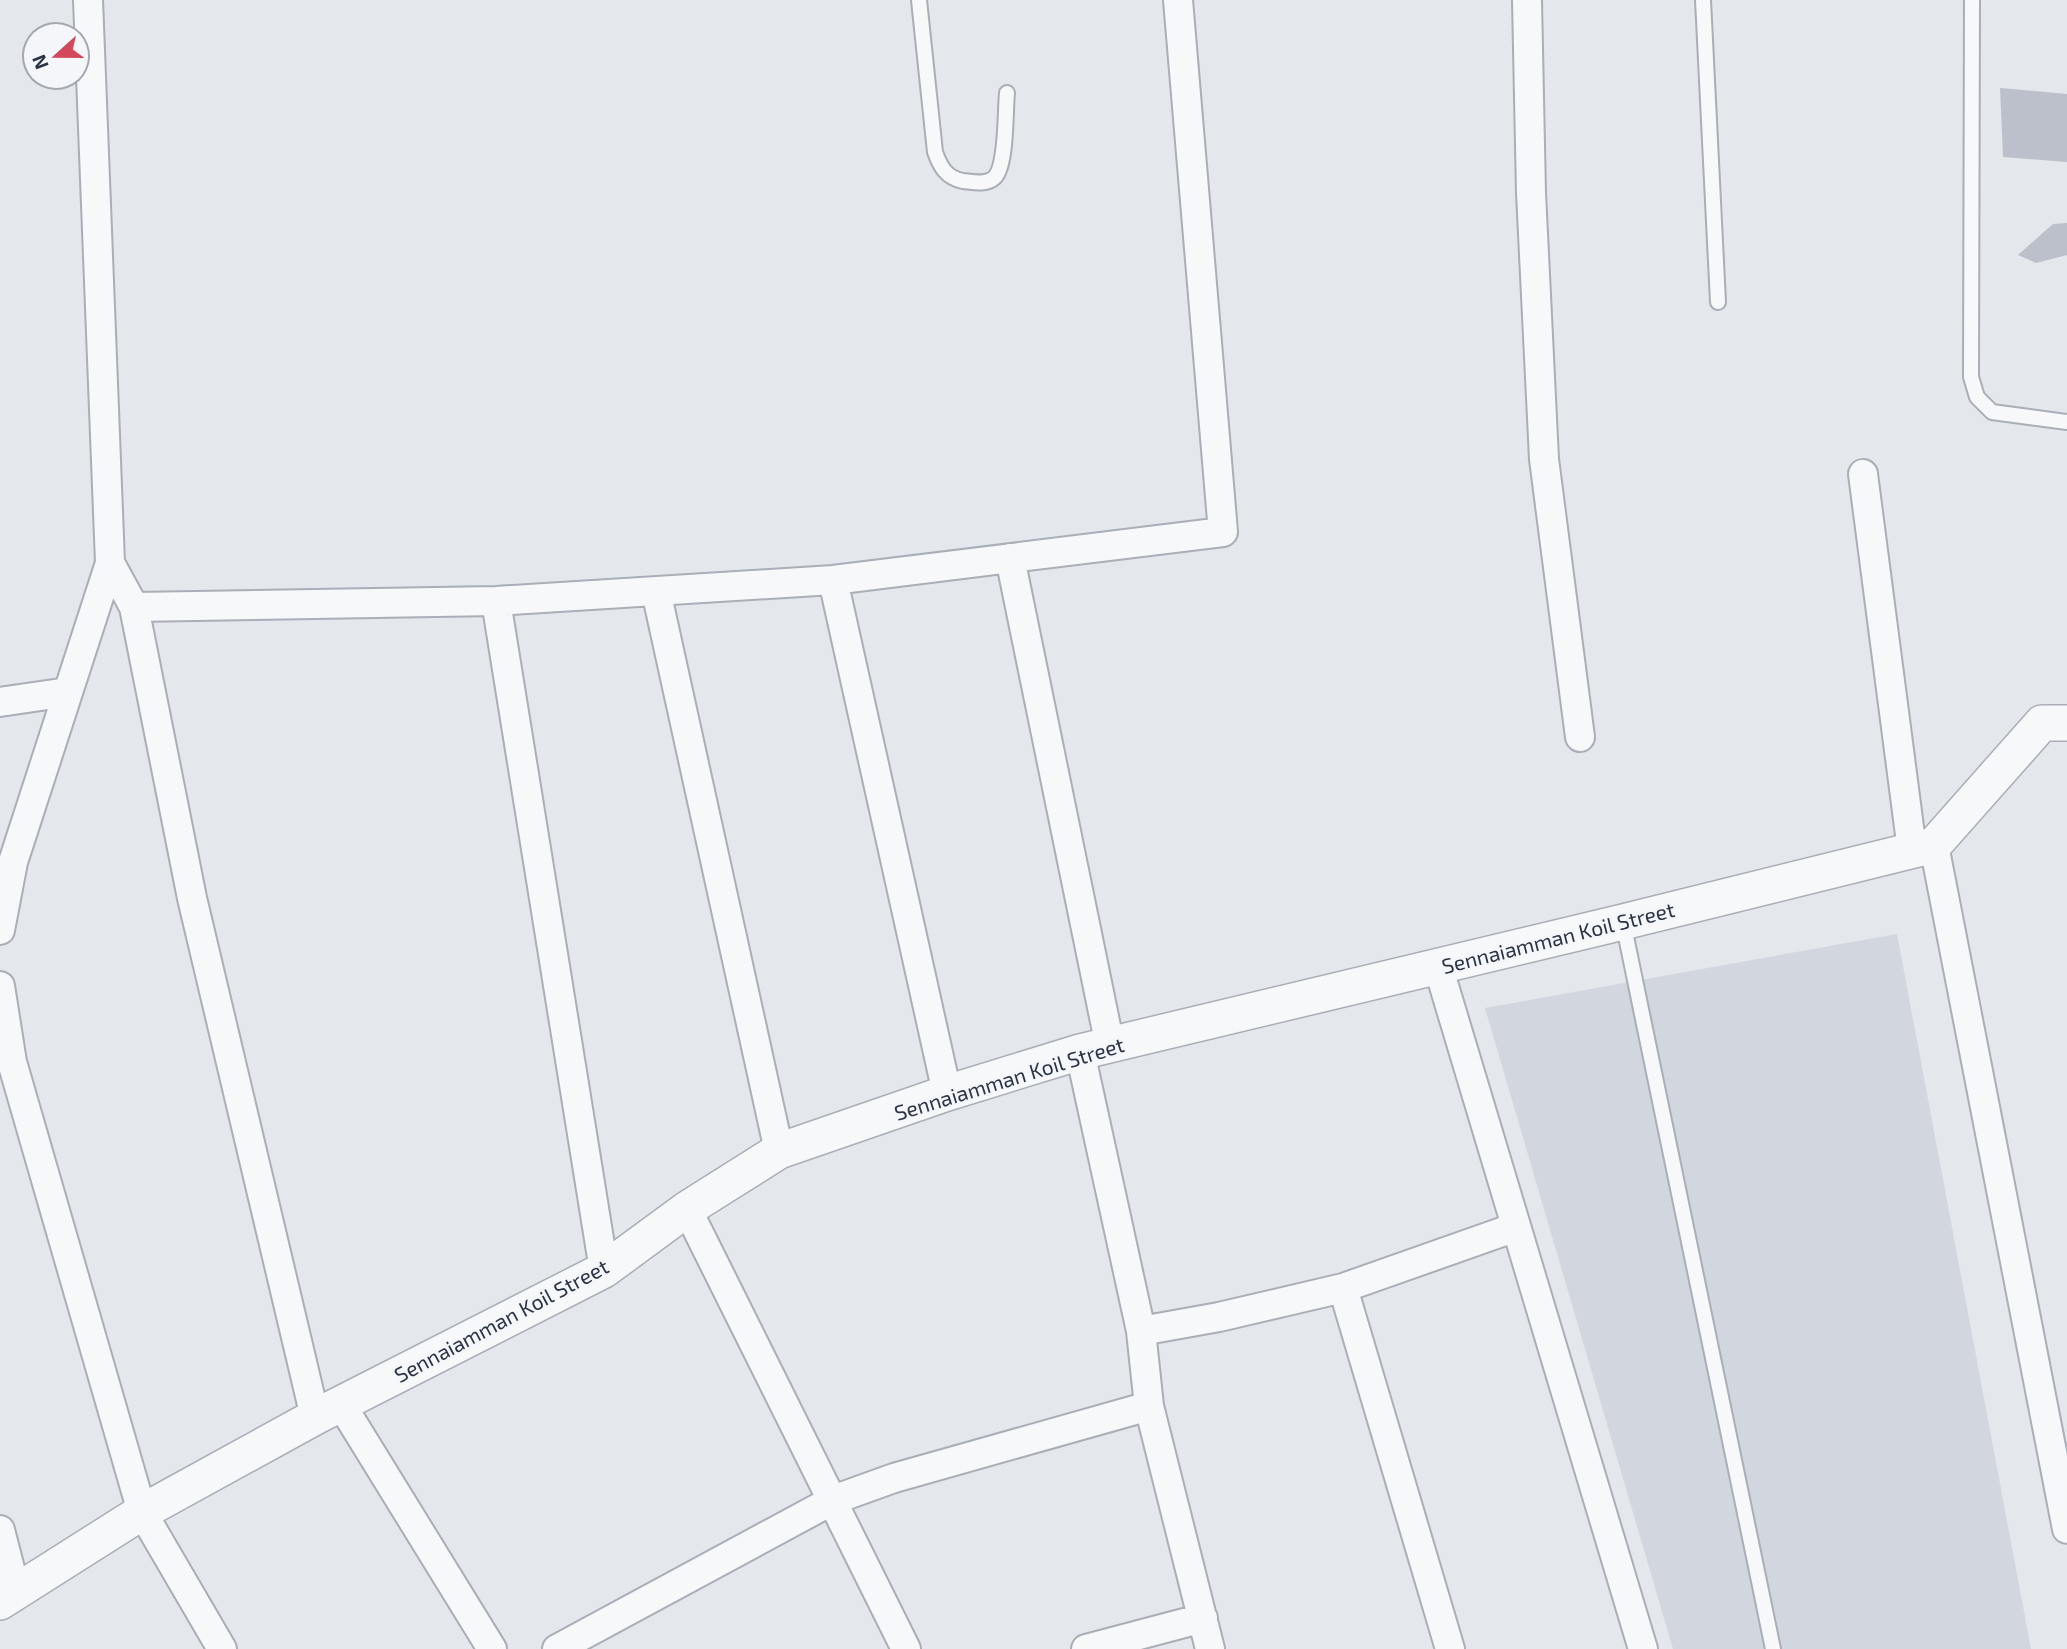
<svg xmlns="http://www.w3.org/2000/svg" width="2067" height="1649" viewBox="0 0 2067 1649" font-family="'Exo 2',sans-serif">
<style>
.built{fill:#d2d6de}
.building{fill:#bbc0ca}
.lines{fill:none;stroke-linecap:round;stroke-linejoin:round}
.service-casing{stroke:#a9aeb7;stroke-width:18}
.minor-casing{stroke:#a9aeb7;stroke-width:32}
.tertiary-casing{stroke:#a9aeb7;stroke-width:38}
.service{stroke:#f7f8fa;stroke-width:14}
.minor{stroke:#f7f8fa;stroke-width:28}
.tertiary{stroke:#f7f8fa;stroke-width:35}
.labels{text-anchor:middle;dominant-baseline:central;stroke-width:5;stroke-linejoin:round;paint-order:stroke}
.street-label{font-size:21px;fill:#2b3445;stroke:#f4f6f9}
</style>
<rect width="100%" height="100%" fill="#e4e7ec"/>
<path class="built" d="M1897,934L2031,1649H1673L1485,1008Z"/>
<path class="building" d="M2000,88L2067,94V162L2003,157Z
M2067,223V255L2036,263L2018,255L2053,224Z"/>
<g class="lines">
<g class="service-casing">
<path id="service" d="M919,0L935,152C940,166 946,178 963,181C973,182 986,185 994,178C1007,167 1005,111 1007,93
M1703,0L1718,302
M1972,0L1971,377L1977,397L1992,412L2067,422
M1623,922L1773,1649"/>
</g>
<g class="minor-casing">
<path id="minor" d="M1527,0L1531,193L1544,459L1580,737
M1863,474L1912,850
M1010,558L1110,1046
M110,563L134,607L496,601L833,580L1223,532L1178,0
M833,580L947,1093
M656,591L779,1151
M496,601L604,1270
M134,607L192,898L315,1417
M0,702L68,692
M1934,845L2067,1529
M0,930L13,862L110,563L88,0
M1438,966L1643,1649
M0,986L12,1062L142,1512L222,1649
M1080,1052L1141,1331L1149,1406L1210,1649
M687,1209L906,1649
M1343,1288L1450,1649
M1141,1331L1219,1317L1343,1288L1516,1227
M341,1404L492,1649
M0,1530L16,1592
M557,1649L833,1500L894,1478L1149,1406
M1086,1649L1203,1618"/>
</g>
<g class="tertiary-casing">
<path id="tertiary" d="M0,1602L142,1512L315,1417L604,1270L687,1209L779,1151L947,1093L1080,1052L1623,922L1934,845L2042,723H2067"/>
</g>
<use href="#service" class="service"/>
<use href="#minor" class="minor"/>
<use href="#tertiary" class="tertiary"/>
</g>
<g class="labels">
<g class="street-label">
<text transform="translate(1558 937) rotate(-14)">Sennaiamman Koil Street</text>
<text transform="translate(1009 1078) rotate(-17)">Sennaiamman Koil Street</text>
<text transform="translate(501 1320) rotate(-28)">Sennaiamman Koil Street</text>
</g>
</g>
<g transform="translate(56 56) rotate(249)"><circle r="33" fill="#f4f6f9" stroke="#a4a8b1" stroke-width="2"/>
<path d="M0-5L12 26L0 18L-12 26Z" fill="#d1495b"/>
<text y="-10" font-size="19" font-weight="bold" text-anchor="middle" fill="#2b3445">N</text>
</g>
</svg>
